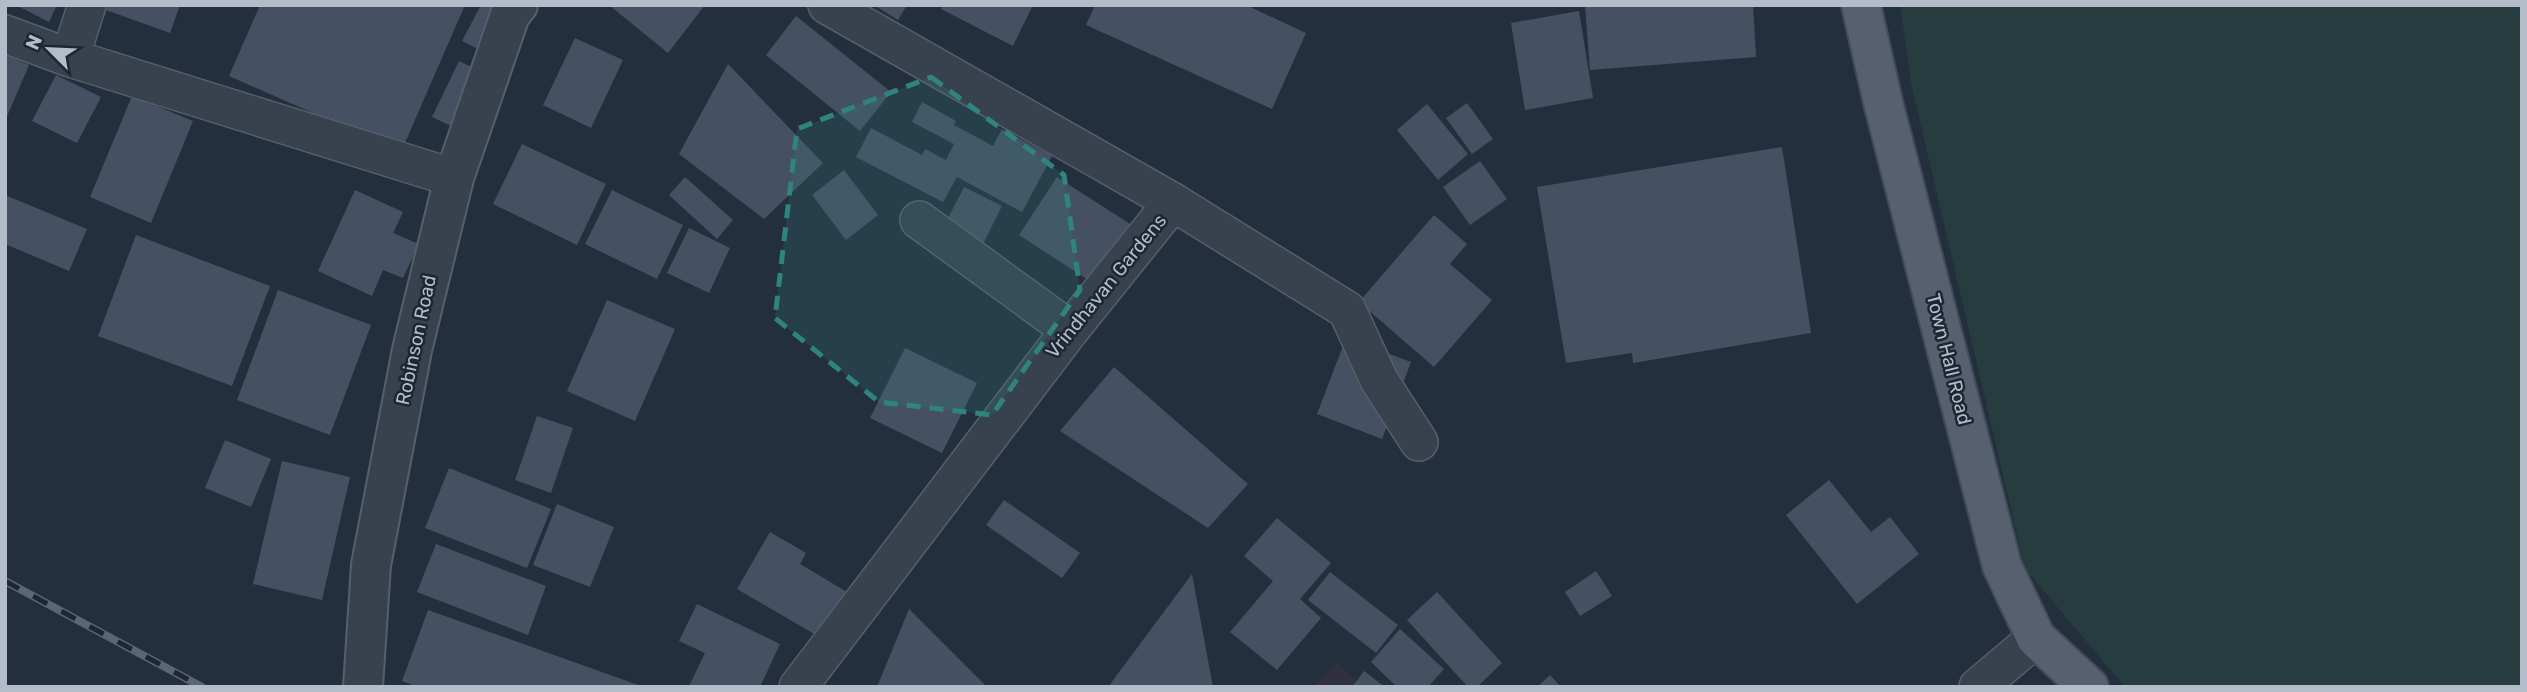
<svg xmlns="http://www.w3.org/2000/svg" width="2527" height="692" viewBox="0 0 2527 692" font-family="Rubik,sans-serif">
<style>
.medical{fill:#32303f}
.green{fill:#263c3f}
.building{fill:#455162}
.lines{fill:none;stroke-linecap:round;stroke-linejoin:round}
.minor-casing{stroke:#565f6c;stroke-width:40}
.tertiary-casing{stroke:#565f6c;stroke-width:42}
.primary-casing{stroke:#414a57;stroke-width:42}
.minor{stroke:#38414e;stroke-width:37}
.tertiary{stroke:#38414e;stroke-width:38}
.primary{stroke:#56606e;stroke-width:38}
.rail-casing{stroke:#5a6575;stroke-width:8}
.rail{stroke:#1d2633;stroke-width:5;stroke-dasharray:16;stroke-linecap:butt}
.marked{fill:#308480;fill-opacity:0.2;stroke:#308480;stroke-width:5;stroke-dasharray:14 9;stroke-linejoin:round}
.labels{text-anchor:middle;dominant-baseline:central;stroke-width:5;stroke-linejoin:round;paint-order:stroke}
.street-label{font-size:19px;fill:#b4bcc9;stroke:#1d2633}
</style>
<rect width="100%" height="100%" fill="#242f3e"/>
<path class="medical" d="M1338,663L1362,687H1314Z"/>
<path class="green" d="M1900,5H2522V687H2125L2025,569L1911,83Z"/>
<path class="building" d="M16,5H57L49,22Z
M107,5H180L170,33L106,10Z
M260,5H465L401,152L229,76Z
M481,5H502L496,58L462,41Z
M609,5H705L668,53Z
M874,5H907L898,20Z
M943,5H1033L1013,46L941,9Z
M1095,5H1246L1306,33L1272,109L1086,25Z
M1585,5H1753L1756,57L1590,70Z
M1579,11L1593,98L1525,110L1511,23Z
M796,16L891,92L860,131L766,55Z
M575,38L623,60L591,128L543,105Z
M5,55L29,65L5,121Z
M459,61L487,74L460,130L432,117Z
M728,64L823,163L764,219L679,154Z
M56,75L101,97L77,143L32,121Z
M132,96L193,121L151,223L90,197Z
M922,102L956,121L954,125L993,146L1002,129L1052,156L1022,212L957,177L943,202L856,157L871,128L922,155L925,149L946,160L954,144L912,122Z
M1467,103L1493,139L1472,154L1446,118Z
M1427,104L1468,154L1438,180L1397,130Z
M522,144L606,184L577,245L493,204Z
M1782,147L1811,333L1633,363L1632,353L1566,363L1537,187Z
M1480,161L1507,199L1470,225L1443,187Z
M844,170L878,215L846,240L812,195Z
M685,177L733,220L717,239L669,195Z
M1057,177L1130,224L1093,283L1019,235Z
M964,187L1002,206L983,244L945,224Z
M355,190L403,212L393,233L419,244L403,278L383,270L372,296L318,271Z
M612,190L683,225L657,279L585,244Z
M5,195L87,229L69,271L5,244Z
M1434,215L1467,244L1450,264L1492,300L1434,367L1359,302Z
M689,228L730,248L709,293L667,273Z
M136,235L270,286L232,386L98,336Z
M278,290L371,325L330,435L237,400Z
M607,300L675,329L635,421L567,391Z
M1346,338L1411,362L1382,439L1317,414Z
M905,348L977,383L942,453L870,418Z
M1114,367L1248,484L1208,528L1060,431Z
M537,416L573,428L551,493L515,480Z
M225,440L271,459L251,507L205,488Z
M282,461L350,477L322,600L253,584Z
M449,468L551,509L527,568L425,528Z
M1829,480L1871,532L1890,517L1919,554L1857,604L1786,515Z
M1004,500L1080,553L1062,578L986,525Z
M557,504L614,527L590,587L533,565Z
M1277,518L1331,563L1300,599L1321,618L1277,670L1230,632L1273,581L1244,556Z
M770,532L806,553L800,564L847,592L821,638L737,589Z
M436,544L546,586L528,635L417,592Z
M1596,571L1612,596L1580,616L1565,592Z
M1330,572L1398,625L1376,653L1308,600Z
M1192,574L1213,687H1108Z
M1437,592L1502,663L1477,687H1468L1407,620Z
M697,604L780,644L760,687L689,686L705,653L679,641Z
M909,609L987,687H877Z
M428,610L641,686V687H418L402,681Z
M1400,629L1444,669L1428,687H1397L1371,662Z
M1364,671L1385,687H1352Z
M1550,675L1561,687H1537Z"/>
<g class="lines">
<g class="minor-casing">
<path id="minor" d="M5,34L70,58L454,178
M70,58L87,5
M1173,202L1347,310L1379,380L1419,442
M919,220L1070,330
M798,687L1070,330L1173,202L827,5
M1978,687L2036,638"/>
</g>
<g class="tertiary-casing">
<path id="tertiary" d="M363,687L371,565L412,350L454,178L510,15L518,5"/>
</g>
<g class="primary-casing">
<path id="primary" d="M1861,5L1883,102L2002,566L2036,638L2089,687"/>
</g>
<use href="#minor" class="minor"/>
<use href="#tertiary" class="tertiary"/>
<use href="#primary" class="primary"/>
<g class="rail-casing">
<path id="rail" d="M5,581L202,687"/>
</g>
<use href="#rail" class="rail"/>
</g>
<path class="marked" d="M931,77L1064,175L1080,290L992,415L879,402L775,318L797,129Z"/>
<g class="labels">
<g class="street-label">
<text transform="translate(1106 286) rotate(-51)">Vrindhavan Gardens</text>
<text transform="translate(416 340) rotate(-78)">Robinson Road</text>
<text transform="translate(1949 359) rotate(76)">Town Hall Road</text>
</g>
</g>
<rect width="2527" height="692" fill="none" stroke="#b4bcc9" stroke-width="14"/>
<g transform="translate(49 49) rotate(294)" stroke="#1d2633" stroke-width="5" paint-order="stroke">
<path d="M0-5L12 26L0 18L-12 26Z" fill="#b4bcc9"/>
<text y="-10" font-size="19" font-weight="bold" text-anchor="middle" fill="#b4bcc9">N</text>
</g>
</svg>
